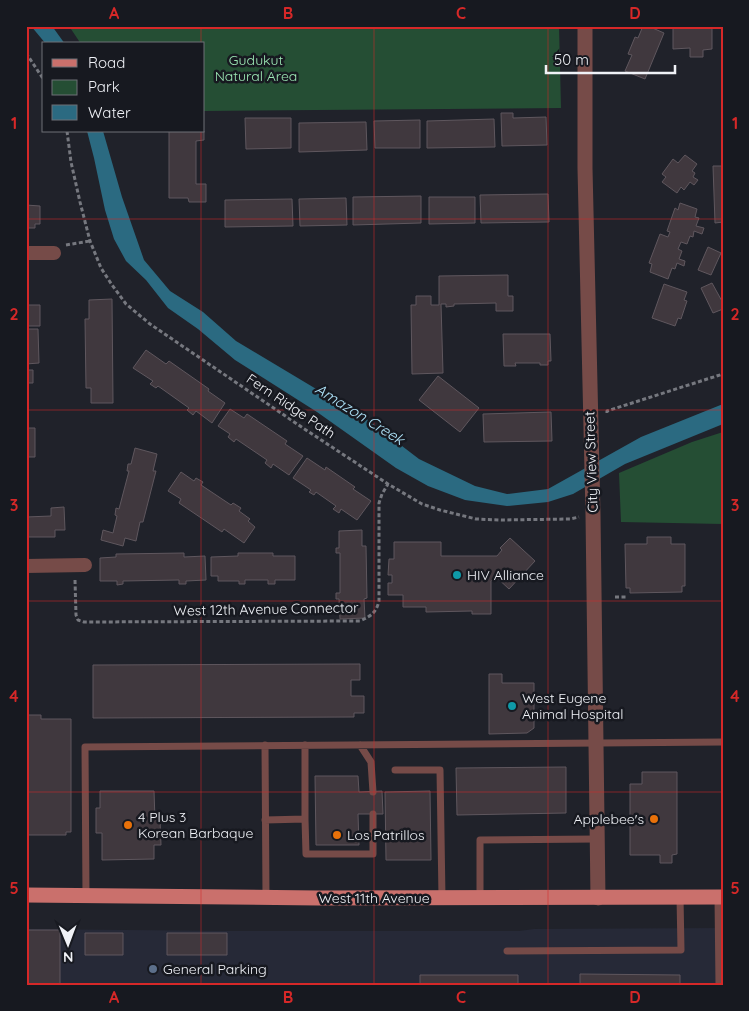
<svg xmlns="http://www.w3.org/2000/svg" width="749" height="1011" viewBox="0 0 749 1011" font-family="Quicksand,sans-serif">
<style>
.built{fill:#262937}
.green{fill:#254e34}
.water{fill:#2b6a81}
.building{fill:#40383e;stroke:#5f575e}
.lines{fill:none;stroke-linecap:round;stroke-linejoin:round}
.path{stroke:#76787f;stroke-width:3;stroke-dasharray:4 2.5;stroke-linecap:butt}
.service{stroke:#764b48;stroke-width:7}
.minor{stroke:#764b48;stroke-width:14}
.tertiary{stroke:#764b48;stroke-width:15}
.primary{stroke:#ca706c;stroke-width:15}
.grid{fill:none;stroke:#d62828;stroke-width:1;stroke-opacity:0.55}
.culture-dot{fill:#0f9aa8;stroke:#171920;stroke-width:2}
.food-dot{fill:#e8710a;stroke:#171920;stroke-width:2}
.service-dot{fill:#5c6f8a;stroke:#171920;stroke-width:2}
.labels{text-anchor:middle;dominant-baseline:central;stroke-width:5;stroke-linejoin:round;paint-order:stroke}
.park-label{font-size:14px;fill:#9de8b5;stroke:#171920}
.street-label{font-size:14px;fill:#f0f2f7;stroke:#171920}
.poi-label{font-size:14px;fill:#f0f2f7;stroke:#171920;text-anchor:start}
.water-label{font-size:15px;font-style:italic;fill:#afe4fa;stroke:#171920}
.neatline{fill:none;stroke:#d62828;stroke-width:2}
.grid-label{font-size:16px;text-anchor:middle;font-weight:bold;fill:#d62828}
</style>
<rect width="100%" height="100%" fill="#20222a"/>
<path class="built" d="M723,928V985H26V929L229,931H519L534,929Z"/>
<path class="green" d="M69,26H559L561,108L204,111V44H81Z
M723,432V524L621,522L619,473L692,442Z"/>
<path class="water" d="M31,26H52L65,44H46Z
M87,131H103L122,197L144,260L170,291L203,312L236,341L368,420L419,459L475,486L507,494L548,489L641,437L723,404V424L625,464L573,494L548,502L507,506L465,500L428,486L396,468L317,412L235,360L198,329L168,308L146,280L126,261L114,239L105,210L94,158Z"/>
<path class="building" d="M643,26H648L664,33L645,79L625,71L632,55L628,54L635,37L638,38Z
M673,26H712V49L703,50V57H690V48L673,49Z
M501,113H513V118L546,117L547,145L502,146Z
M245,118H291V148L246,149Z
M494,119L495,147L427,148V121Z
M420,120V148H375L374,121Z
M366,122L367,150L299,152V123Z
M169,131H204V140L196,141V184H206V202H189L188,198H169Z
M685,155L697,164L692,171L695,173L693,177L698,180L694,185L690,182L684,190L681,187L677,193L662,182L666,177L662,174L673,159L678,163Z
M713,166H723V222L715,223Z
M548,194L549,222L481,223L480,195Z
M421,196V223L353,225V197Z
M429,197H475V223L429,224Z
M346,198L347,225L300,226L299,199Z
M292,199L293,226L225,227V200Z
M680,203L697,209L695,217L699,218L696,226L704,228L702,234L694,231L693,237L690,236L687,244L681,242L678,249L682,251L679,259L685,261L684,266L677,263L675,269L672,268L668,279L650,272L652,264L649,263L660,234L668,237L670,232L667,231L675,208L678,210Z
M26,205L40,206V224H35V228H28V224H26Z
M708,247L721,253L711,275L698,270Z
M508,275V296H513V311H496V303L454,304V306L446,307V304H441L443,373L412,374L411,305H416V296H431V305H439V276Z
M712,283L723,303V309L713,313L701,288Z
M664,284L687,292L684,300L687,301L681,319L678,318L675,326L652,318Z
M112,299L113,403H91V388H86L85,319H89V300Z
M26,305H40V326H26Z
M26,329H38L39,363L26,364Z
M503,334H550L551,361H548V365H540V363H515L516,366H504Z
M146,350L166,364L169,361L209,389L208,391L225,403L212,423L196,411L193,415L187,410L189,408L158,386L156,388L150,384L153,381L133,368Z
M26,370H33V383H26Z
M438,376L479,408L460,432L419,400Z
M230,409L244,418L247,414L287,441L285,444L303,456L289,475L273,464L271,468L265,463L267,460L236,439L234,442L228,437L230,434L218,426Z
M551,412L552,441L484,442L483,414Z
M26,428H35V457H26Z
M135,448L157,454L153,471H156L143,522H140L136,541L125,538L123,546L101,540L103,530L113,533L117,516L115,515L116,508L119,509L129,471H127L128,464H131Z
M307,458L325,470L326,467L355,487L353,489L371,501L357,520L341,509L339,513L333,509L336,506L316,492L314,495L309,492L311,490L293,478Z
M181,472L194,481L196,478L203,482L201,485L231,505L233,503L241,508L239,511L250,519L248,521L255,527L244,543L224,529L222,532L179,503L181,499L168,491Z
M64,507L65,530H55V537H26V517L51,516V508Z
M362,530V546H366L367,598L364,599L365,618L340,619L339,599H336V593H340V553H336V548H339V531Z
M647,537H671V544H685V586H682V592L630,593V588H626L625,544H647Z
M510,538L535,561L509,589L495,576L491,581V614H472V611L426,612V607H403V595H388V583H392V575H388L389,559H394V542H441V556H497L502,550L500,548Z
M184,553V557L205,556L206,580L186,581V584H179V580L123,581V584L117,585V581H100V558L116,557V554Z
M238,553H273V556H295V580H275V584H268V580H245V584H239V581H218V576H211V557L238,556Z
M360,664V680H351V696H364V713H354V717L93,718V665Z
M489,674H502V683H534V728L527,733L489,734Z
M26,715H41V719H71V832H66V835H26Z
M566,767V813L457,815L456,768Z
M642,772H677V854L672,855V863H660V855H630V784H642Z
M315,776H358L359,792L382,791L383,814H358L359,845H316Z
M100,791H154L155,820H160L161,845H154V859L102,860V833H96V808H100Z
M430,791L431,860H386L385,792Z
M26,930H60V985H26Z
M85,933H123V955H85Z
M167,933H227V955H167Z
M580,974L680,975V985H580Z
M420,975H518V985H420Z"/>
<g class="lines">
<path class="path" d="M26,53L44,80
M67,131L71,162L80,202L90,241L101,268L112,285L126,304L150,324L303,428L388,484L422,504L440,510L476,519L501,520L570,519L579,517
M66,245L90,241
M607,413V411L723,374
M75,580L76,615L78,620L84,622L360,621C371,616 376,613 379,601V503L382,494L388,484
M615,597H628"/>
<path class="service" d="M265,745L266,897
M360,745L371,762L373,792
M395,770H440L442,898
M305,819L306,854H373V814
M265,820L305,819V745
M86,895L85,747L723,742
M718,897L719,985
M480,898V840L597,839
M507,951L681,950L680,897"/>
<path class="minor" d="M26,253H54
M26,566L85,565"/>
<path class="tertiary" d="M585,26V168L593,514L598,898"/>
<path class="primary" d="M26,895L318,898L723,897"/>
</g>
<path class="grid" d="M201,26V44M374,26V985M548,26V985M201,131V985M26,219H723M26,410H723M26,601H723M26,792H723"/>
<g class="culture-dot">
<circle cx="457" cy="575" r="5"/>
<circle cx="512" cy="706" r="5"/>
</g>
<g class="food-dot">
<circle cx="654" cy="819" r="5"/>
<circle cx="128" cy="825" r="5"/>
<circle cx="337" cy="835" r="5"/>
</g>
<circle class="service-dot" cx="153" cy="969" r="5"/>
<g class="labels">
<g class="park-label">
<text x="256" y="60">Gudukut<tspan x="256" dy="16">Natural Area</tspan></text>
</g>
<g class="street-label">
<text transform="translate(291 406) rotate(34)">Fern Ridge Path</text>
<text transform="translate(591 462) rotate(-92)">City View Street</text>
<text transform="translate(266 609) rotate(-1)">West 12th Avenue Connector</text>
<text x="374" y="898">West 11th Avenue</text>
</g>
<g class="poi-label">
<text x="467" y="575">HIV Alliance</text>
<text x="522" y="698">West Eugene<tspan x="522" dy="16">Animal Hospital</tspan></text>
<text x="138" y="817">4 Plus 3<tspan x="138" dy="16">Korean Barbaque</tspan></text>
<text x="644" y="819" text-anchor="end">Applebee's</text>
<text x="347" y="835">Los Patrillos</text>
<text x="163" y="969">General Parking</text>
</g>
<g class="water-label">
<text transform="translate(360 414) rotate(32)">Amazon Creek</text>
</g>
</g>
<rect width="749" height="1011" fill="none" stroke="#171920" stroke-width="55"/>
<rect x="42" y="42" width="162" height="90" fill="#171920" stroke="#6e7076"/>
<rect x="52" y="59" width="25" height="8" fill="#ca706c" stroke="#6e7076"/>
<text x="88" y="68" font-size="15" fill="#f0f2f7">Road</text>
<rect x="52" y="80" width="25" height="15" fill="#254e34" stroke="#6e7076"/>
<text x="88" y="92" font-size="15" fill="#f0f2f7">Park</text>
<rect x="52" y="105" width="25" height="15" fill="#2b6a81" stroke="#6e7076"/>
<text x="88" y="118" font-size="15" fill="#f0f2f7">Water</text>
<g transform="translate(68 944) rotate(179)" stroke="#171920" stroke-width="4" paint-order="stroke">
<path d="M0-4L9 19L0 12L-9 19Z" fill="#f0f2f7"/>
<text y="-8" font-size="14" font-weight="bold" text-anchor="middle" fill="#f0f2f7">N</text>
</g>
<path d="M546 65v8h129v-8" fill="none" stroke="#f0f2f7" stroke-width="2.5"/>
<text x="554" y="65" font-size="15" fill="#f0f2f7" stroke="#171920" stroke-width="4" paint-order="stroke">50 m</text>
<rect x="28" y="28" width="694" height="956" class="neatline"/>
<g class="grid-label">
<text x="114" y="19">A</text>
<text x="288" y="19">B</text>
<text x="461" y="19">C</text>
<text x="635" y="19">D</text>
<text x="14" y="129">1</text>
<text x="735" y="129">1</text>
<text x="14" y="320">2</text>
<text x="735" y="320">2</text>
<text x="14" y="511">3</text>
<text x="735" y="511">3</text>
<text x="14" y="702">4</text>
<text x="735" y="702">4</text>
<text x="14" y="894">5</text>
<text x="735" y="894">5</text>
<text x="114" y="1003">A</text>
<text x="288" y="1003">B</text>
<text x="461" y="1003">C</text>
<text x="635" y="1003">D</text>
</g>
</svg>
